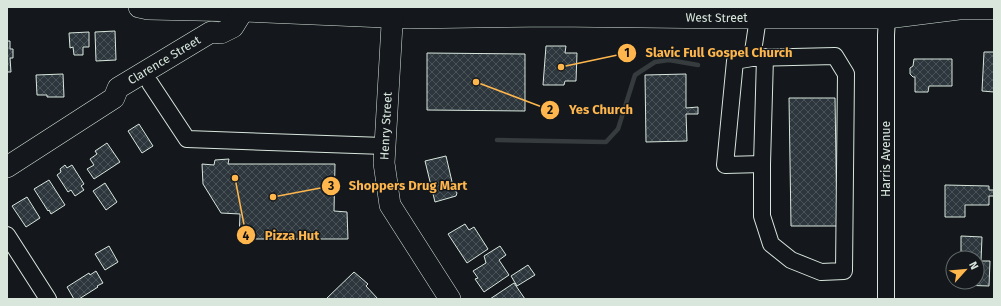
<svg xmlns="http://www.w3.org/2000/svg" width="1001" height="306" viewBox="0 0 1001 306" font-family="'Fira Sans',sans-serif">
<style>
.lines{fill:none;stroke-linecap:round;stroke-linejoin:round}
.stream{stroke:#363b3e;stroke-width:4.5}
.building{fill:url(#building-cross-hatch);stroke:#d8e6dc}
.minor-casing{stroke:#d8e6dc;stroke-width:18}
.major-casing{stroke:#d8e6dc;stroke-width:22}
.minor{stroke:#14181c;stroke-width:16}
.major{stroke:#14181c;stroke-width:21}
.labels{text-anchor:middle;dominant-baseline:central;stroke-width:3;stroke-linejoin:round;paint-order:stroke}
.street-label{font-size:12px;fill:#d8e6dc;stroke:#14181c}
.leader{fill:none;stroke:#ffb74d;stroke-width:1.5}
.callout-dot{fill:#ffb74d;stroke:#14181c;stroke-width:1.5}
.mark-label{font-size:12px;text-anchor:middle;font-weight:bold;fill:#111}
.callout-label{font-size:13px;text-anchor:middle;font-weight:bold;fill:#ffb74d;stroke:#14181c;stroke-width:3;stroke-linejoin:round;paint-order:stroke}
</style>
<defs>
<pattern id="building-cross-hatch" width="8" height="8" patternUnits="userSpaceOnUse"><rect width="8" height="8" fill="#2c363c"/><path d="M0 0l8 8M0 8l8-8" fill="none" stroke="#4a5358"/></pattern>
</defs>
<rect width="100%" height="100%" fill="#14181c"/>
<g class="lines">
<path class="stream" d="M497,140L606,142L618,129L635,75L655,62L669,60L698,65"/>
</g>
<path class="building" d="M115,31L116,60L96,61L95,32Z
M89,32V47H83V55H74L73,47L70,48L69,33Z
M7,41H10V49H13V58H10L11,72H7Z
M546,46H566L565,53H577L576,81H565L564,85H543Z
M984,52H994V92L982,91Z
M427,53L525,54V111L427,110Z
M914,59H952V86H929L928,92H915V77H913L910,74V68L913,66Z
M63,74L64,97H47V95H37L36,75Z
M686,74V108L698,107V114H686L687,141L646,142L645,75Z
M789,98H835L837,226H791Z
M139,124L153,146L142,153L128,131Z
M107,143L120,162L94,179L87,169L94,165L90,159L97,154L95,151Z
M446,156L453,186L457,193L456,196L435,202L425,161Z
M229,159L228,164H335L334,211L347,212L348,239H239L240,214L221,213L203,184L202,164L214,165L215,160Z
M65,165L67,168L72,165L84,184L81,186L84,190L75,196L71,190L68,192L57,175L61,172L60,169Z
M49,180L65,205L51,214L49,210L48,211L34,189Z
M105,183L117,202L106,210L93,191Z
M945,185L989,186V190H994V196H989V205H965V217H945Z
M27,197L40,218L26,227L12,206Z
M465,224L469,230L474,227L488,249L467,263L448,234Z
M961,236L982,237L981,261H990L989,286L960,285V282H977V258H961Z
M109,246L118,262L105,270L95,254Z
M500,246L506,255L499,260L509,275L484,292L475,279L478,278L473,271L486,263L484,256Z
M528,265L535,275L517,286L511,276Z
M96,271L103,283L97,286L98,287L79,299H74L67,287L89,273L90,275Z
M354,272L368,284L366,286L378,299H326Z
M514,283L525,299H490Z"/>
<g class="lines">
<g class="minor-casing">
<path id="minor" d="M752,58L835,56L846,74L844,271L821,272L791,260L771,244L762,216V164L725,165L735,61L752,58L758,18L759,7
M150,83L187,139L384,146
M762,164L765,57
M7,235L48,299
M886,299V35L887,18"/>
</g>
<g class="major-casing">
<g id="major">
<path id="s1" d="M139,7L148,9L243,11L408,18L552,16L730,18H887L959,9H994"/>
<path d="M393,7L384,163L390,205L450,299"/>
<path id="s2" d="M7,167L114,98L118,88L211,32L221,33L233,27L243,11L244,7"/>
</g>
</g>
<use href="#minor" class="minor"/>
<use href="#major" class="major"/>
</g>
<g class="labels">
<g class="street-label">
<text stroke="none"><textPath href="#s1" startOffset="578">West Street</textPath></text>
<text stroke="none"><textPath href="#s2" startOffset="192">Clarence Street</textPath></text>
<text transform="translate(386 126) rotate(-87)">Henry Street</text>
<text transform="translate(886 159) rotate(-90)">Harris Avenue</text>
</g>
</g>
<path class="leader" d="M561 67L627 53M476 82L550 110M273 197L331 186M235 178L246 235"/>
<g class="callout-dot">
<circle cx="561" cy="67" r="4"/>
<circle cx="476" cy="82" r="4"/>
<circle cx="273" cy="197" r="4"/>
<circle cx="235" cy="178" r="4"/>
<circle cx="627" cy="53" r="10"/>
<circle cx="550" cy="110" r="10"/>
<circle cx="331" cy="186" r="10"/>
<circle cx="246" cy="235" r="10"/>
</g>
<g class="mark-label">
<text x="627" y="57">1</text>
<text x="550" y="114">2</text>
<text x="331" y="190">3</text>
<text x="246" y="240">4</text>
</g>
<g class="callout-label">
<text x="719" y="57">Slavic Full Gospel Church</text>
<text x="601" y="114">Yes Church</text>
<text x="408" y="190">Shoppers Drug Mart</text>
<text x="292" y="240">Pizza Hut</text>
</g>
<rect width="1001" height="306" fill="none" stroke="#d8e6dc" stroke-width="16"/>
<g transform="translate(965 270) rotate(63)"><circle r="19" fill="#14181c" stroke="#626a69"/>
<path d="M0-3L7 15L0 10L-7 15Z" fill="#ffb74d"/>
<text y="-6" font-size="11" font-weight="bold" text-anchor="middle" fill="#d8e6dc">N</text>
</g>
</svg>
